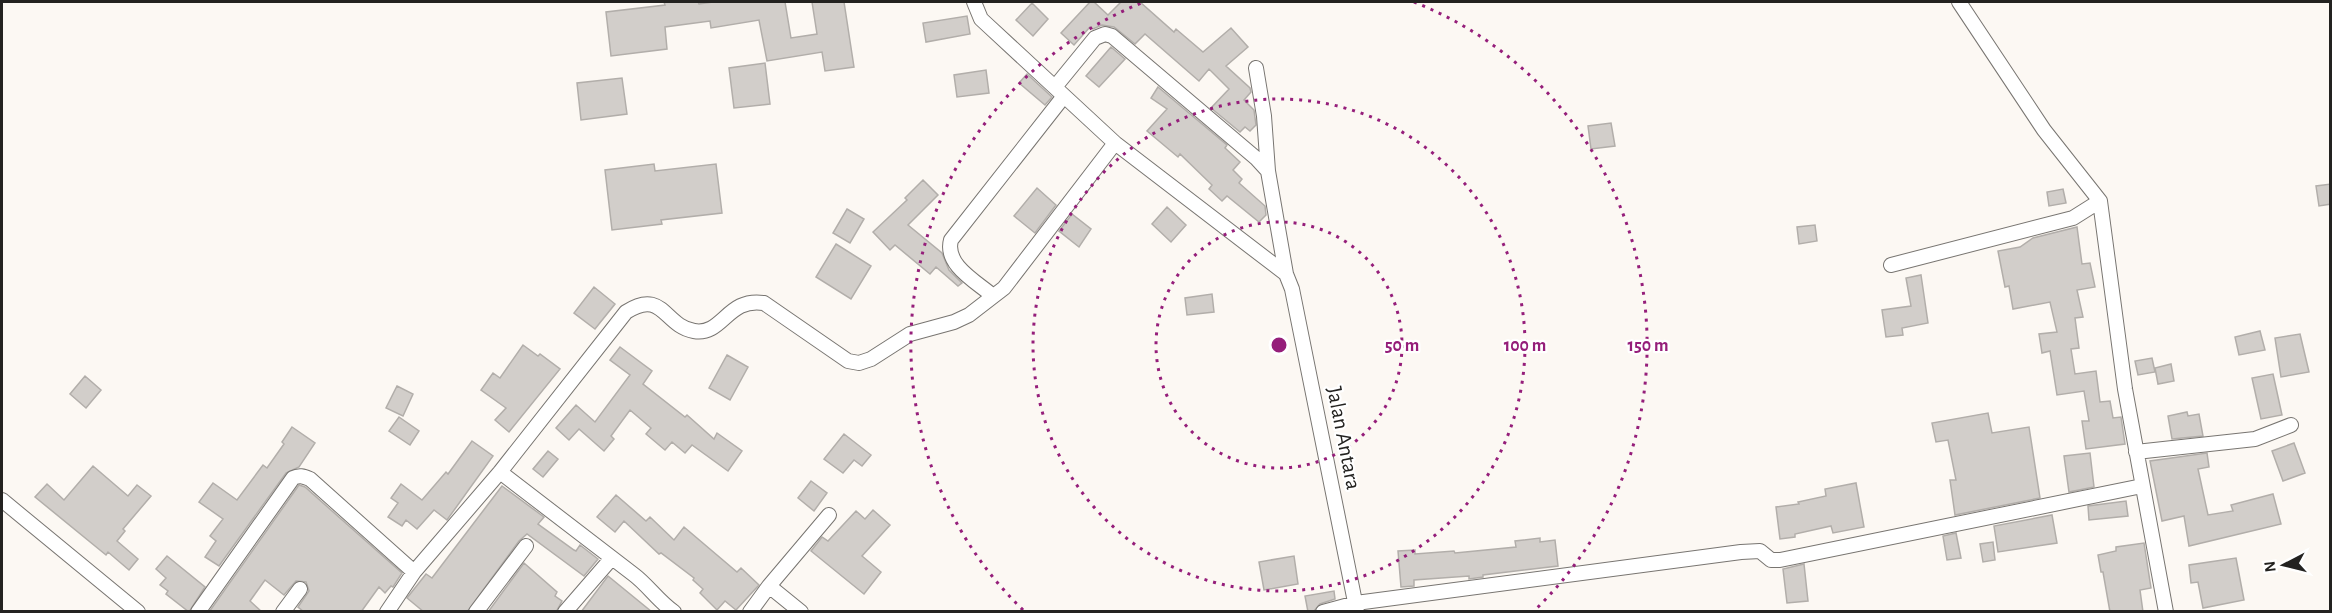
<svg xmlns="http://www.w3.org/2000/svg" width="2332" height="613" viewBox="0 0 2332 613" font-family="'Alegreya Sans',sans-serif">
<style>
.building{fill:#d2ceca;stroke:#b2aeaa;stroke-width:1.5}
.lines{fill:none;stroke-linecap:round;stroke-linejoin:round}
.minor-casing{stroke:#787571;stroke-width:16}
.minor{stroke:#fff;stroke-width:14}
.ring{fill:none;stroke:#951e7a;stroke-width:3;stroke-dasharray:3 6}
.labels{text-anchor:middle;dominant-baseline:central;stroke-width:4.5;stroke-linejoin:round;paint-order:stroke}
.street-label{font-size:22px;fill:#232220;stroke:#fff}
.centre{fill:#951e7a;stroke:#fff;stroke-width:3}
.ring-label{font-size:18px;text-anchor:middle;font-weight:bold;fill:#951e7a;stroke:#fff;stroke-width:4.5;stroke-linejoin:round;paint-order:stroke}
</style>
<rect width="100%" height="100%" fill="#fcf8f3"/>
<path class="building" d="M664,2H698L699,4L713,2H785L791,38L817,34L812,2H844L854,67L825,71L822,52L767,61L759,20L711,28L710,21L665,27L667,49L611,56L606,12L665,5Z
M1090,2H1094L1108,15L1121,2H1140L1174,32L1176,29L1203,52L1231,28L1248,47L1226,66L1250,88L1251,92L1244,100L1254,110L1256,125L1250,131L1245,127L1240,132L1211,108L1229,89L1209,69L1199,81L1145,34L1135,44L1114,27L1102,25L1093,29L1090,27L1074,45L1061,33Z
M1032,3L1048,19L1033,36L1016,20Z
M967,16L970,34L926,42L923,23Z
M1111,47L1125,59L1099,87L1086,76Z
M765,63L770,104L734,108L729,68Z
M986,70L989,93L957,97L954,75Z
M1027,74L1052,97L1045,105L1019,83Z
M622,78L627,114L581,120L577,83Z
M1158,87L1227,145L1225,148L1240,162L1233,170L1242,179L1239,183L1265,206L1266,215L1259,222L1227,196L1222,201L1209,189L1212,185L1180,154L1178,157L1147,131L1167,109L1151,98Z
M1611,123L1615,146L1591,149L1588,126Z
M654,164L655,171L716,164L722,213L661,220L662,224L612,230L605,170Z
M923,180L938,195L908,225L942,253L949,270L962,283L958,286L936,267L930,274L895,245L890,250L873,232L907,200L905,198Z
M2331,184V204L2319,206L2316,186Z
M1037,188L1056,205L1035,233L1014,216Z
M2063,189L2066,203L2049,206L2047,192Z
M1167,207L1186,225L1171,242L1152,224Z
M847,209L864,219L850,243L833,233Z
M1072,214L1091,229L1079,247L1059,231Z
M1815,225L1817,241L1799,244L1797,227Z
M2077,227L2082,264L2090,263L2095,287L2077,290L2083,317L2075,318L2079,348L2071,349L2075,374L2096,371L2100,402L2110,401L2113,418L2121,417L2125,444L2086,449L2082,421H2089L2084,391L2057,395L2050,351L2042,353L2039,334L2057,332L2050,302L2013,309L2009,286L2005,287L1998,251L2020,247L2033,238Z
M836,244L871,266L851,299L816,277Z
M1921,275L1928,323L1902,328L1903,335L1886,337L1882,310L1911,306L1906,278Z
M594,287L615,304L595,329L574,313Z
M1212,294L1214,312L1187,315L1185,298Z
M2260,331L2265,350L2239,355L2235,337Z
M2300,334L2309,372L2281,377L2275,338Z
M523,345L538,356L540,354L560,369L509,432L495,420L506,408L481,390L493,373L500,378Z
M620,347L652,371L643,384L685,417L687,415L714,439L717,433L742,451L728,471L692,445L685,453L672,442L665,450L646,434L651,428L630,410L611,436L614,439L604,451L579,429L569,440L556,428L576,405L595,422L630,375L610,360Z
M727,355L748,367L730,400L709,388Z
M2152,358L2155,372L2138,375L2135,361Z
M2171,364L2174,381L2158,384L2155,368Z
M2273,374L2282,415L2261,419L2252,378Z
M85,376L101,390L86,408L70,394Z
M397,386L413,394L403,416L386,408Z
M2187,412L2188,416L2199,414L2203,436L2172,439L2168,416Z
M1988,413L1992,433L2029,427L2040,498L1955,515L1950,480H1956L1948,440L1936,442L1932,423Z
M399,417L419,431L410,445L389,431Z
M292,427L315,443L299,467L286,473L219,566L205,557L216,541L210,536L223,519L199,502L213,483L237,500L263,465L267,468L284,444L282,442Z
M844,434L871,455L862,466L854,460L843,473L824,459Z
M472,441L493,456L447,520L434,510L417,529L406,520L402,526L388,517L398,503L391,498L401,484L422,500L446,472L448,474Z
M2294,443L2305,473L2283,481L2272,451Z
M548,451L558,459L543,477L533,469Z
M2090,453L2094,487L2069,492L2064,456Z
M2207,453L2209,467L2198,469L2208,515L2233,511L2231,505L2273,494L2281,524L2189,546L2184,516L2162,521L2150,461Z
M93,466L128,496L137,485L151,496L123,529L125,531L117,541L138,559L129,570L108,552L106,555L35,497L47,484L64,500Z
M811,481L827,493L814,511L798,498Z
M1856,483L1864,527L1833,533L1831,526L1795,534V537L1780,539L1776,507L1799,504L1798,502L1826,496L1825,489Z
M299,485L305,487L402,573L393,587L391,586L385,593L379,587L361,612H304L298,607L309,591L306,582L296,581L284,595L265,580L250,601L262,612H209Z
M502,486L544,517L538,524L574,550L576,551L580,545L598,559L584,576L527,534L519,541L467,612H424L407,598L426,574L432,578Z
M616,495L646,521L650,517L674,540L684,527L737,572L741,568L759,585L736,610L725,601L717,610L700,593L703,589L693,580L694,578L661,553L659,554L624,521L615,532L597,517Z
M2126,501L2128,516L2089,520L2088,506Z
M873,510L890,525L862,556L881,572L864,594L811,551L822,537L828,541L856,511L865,519Z
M2052,515L2057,543L1998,552L1994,526Z
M1956,533L1961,558L1947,560L1943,536Z
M1540,538V542L1555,540L1558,566L1483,575V577L1469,579V576L1414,580V586L1401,587L1398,551L1415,550V554L1454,551L1455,553L1516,547L1515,541Z
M1993,542L1995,560L1983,562L1980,544Z
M2144,543L2151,588L2140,590L2143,612H2110L2103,572H2101L2098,555L2116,551V547Z
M167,556L205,587L189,612L166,594L168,591L160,585L166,578L156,569Z
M1294,556L1298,584L1264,590L1259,562Z
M2236,558L2244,600L2203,608L2198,582L2191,583L2189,565Z
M524,563L557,592L555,596L562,601L556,612H488Z
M1804,564L1808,601L1787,603L1783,569Z
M608,576L652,612H581Z
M1334,591L1335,599L1320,604L1314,611L1308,612L1305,596Z"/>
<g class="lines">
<g class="minor-casing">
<path id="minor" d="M1959,2L2044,130L2100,201L2125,389L2166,612
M1256,68L1264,116L1268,171L1286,274L1292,289L1357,612
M1055,87L1095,38L1105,34L1112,36L1257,159L1268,171
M1115,143L1286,274
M1891,265L2073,218L2100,201
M993,296C977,282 944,265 951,240L1064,96
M2136,452L2255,439L2291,425
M500,472C544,506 588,540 633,574C648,585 658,601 674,612
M2,500L138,612
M769,586L801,612
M198,612L293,478C299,475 303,476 310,479L414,572
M283,612L300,589
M387,612L414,572L500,472L626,312C663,288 664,326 694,331C723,336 727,297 764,303L848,361L859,363L871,359L910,334L954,322L969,315L1004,288L1115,143L981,19L974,2
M476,612L526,546
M565,612L611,559
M750,612L769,586L829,515
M1323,612L1356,603L1741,552L1760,551L1771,560H1780L2142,486"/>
</g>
<use href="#minor" class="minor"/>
</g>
<g class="ring">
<circle cx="1279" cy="345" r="123"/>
<circle cx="1279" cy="345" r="246"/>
<path d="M1023 610A369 369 0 0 1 1144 2M1414 2A369 369 0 0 1 1535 610"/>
</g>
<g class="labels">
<g class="street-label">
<text transform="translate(1344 438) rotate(79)">Jalan Antara</text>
</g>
</g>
<circle cx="1279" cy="345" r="9" class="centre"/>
<g class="ring-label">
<text x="1402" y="351">50 m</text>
<text x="1525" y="351">100 m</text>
<text x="1648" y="351">150 m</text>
</g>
<rect width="2332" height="613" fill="none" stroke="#232220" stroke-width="6"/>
<g transform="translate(2284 565) rotate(263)" stroke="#ffffff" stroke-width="4.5" paint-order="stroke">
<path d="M0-4.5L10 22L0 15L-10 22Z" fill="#232220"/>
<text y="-9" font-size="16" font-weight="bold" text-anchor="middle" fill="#232220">N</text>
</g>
</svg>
